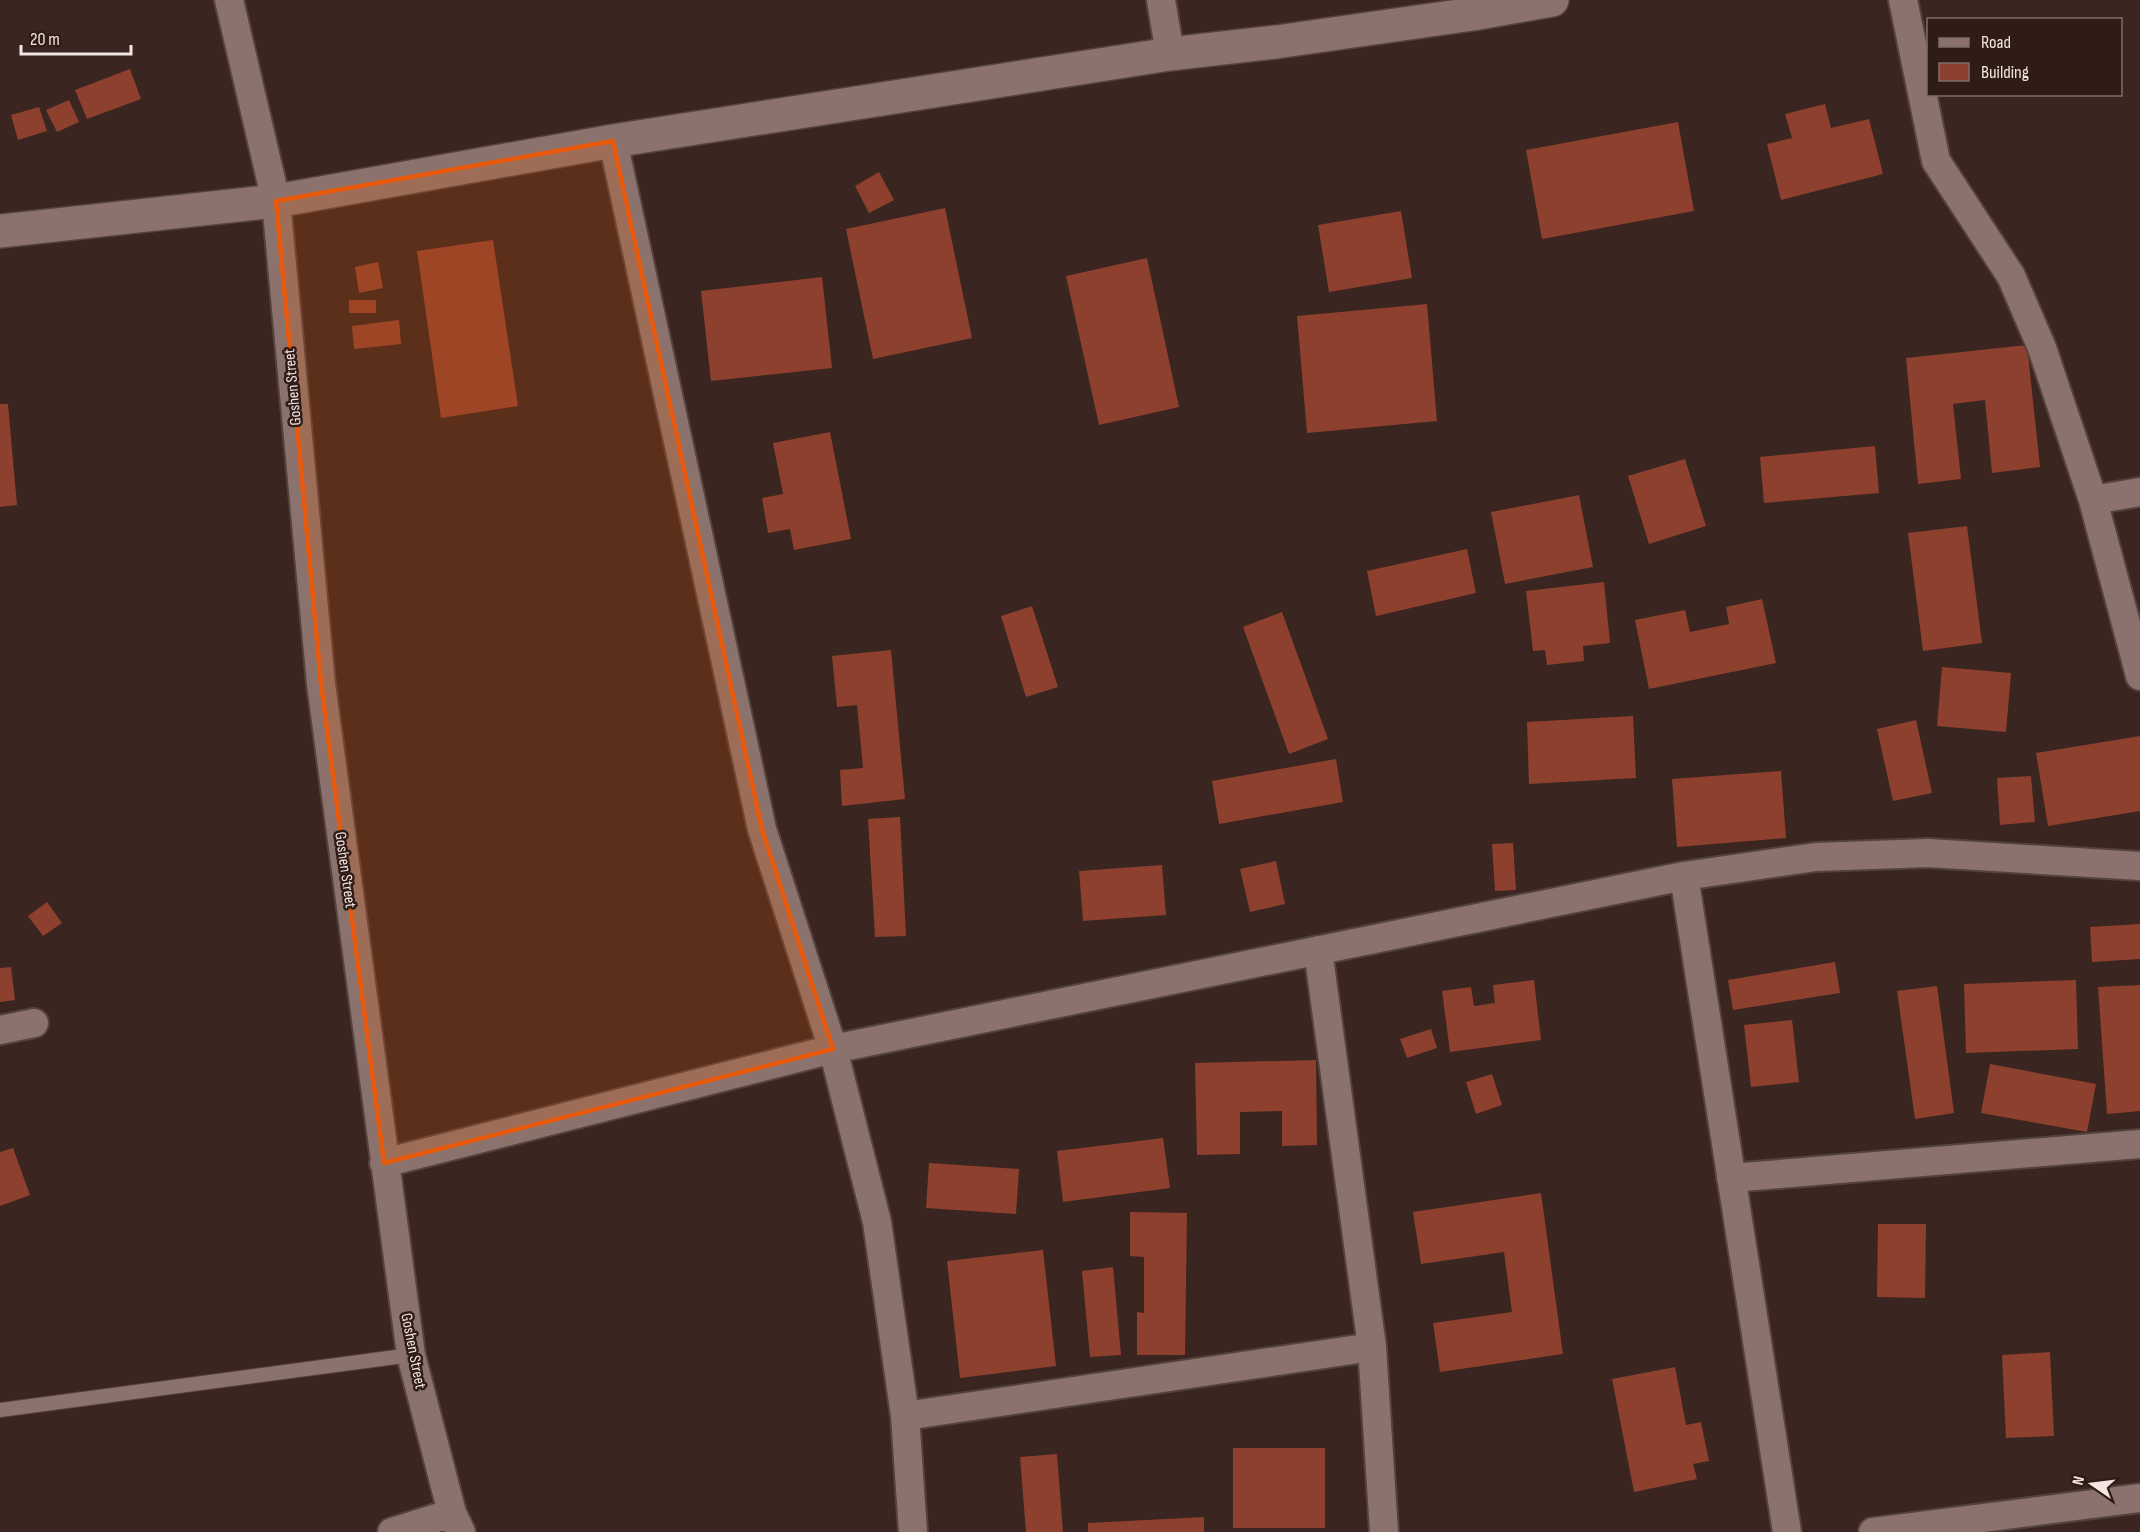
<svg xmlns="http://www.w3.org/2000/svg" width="2140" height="1532" viewBox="0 0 2140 1532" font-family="'Sofia Sans Condensed',sans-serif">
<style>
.building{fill:#8d402d}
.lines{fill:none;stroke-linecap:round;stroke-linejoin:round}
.service-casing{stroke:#53423d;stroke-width:16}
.minor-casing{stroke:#53423d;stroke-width:32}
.tertiary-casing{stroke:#53423d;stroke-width:36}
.service{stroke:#8c726c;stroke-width:14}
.minor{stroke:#8c726c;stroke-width:28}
.tertiary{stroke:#8c726c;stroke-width:33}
.marked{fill:#e8590c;fill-opacity:0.2;stroke:#e8590c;stroke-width:4.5;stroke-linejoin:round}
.labels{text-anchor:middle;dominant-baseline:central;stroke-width:5;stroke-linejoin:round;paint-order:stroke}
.street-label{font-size:16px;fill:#f3e5e1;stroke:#301c16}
</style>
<rect width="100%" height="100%" fill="#3a2520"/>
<path class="building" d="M130,69L141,99L87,119L75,90Z
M69,100L79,122L57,132L46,110Z
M1825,104L1831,128L1869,119L1883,174L1781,200L1767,144L1792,138L1785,114Z
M39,107L47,131L18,140L11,115Z
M1678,122L1694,211L1542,239L1526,150Z
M879,172L894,200L869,213L855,186Z
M945,208L972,338L873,359L846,229Z
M1401,211L1412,278L1329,292L1318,225Z
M493,240L518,406L441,418L417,251Z
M1147,258L1179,407L1099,425L1066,276Z
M378,262L383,288L359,293L355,267Z
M822,277L832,368L711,381L701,291Z
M349,300H376V313H349Z
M1427,304L1437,421L1307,433L1297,316Z
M399,320L401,344L354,349L352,326Z
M2027,345L2040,467L1992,473L1985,400L1953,404L1961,479L1918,484L1906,358Z
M0,404H8L17,505L0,507Z
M830,432L851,539L794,550L790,529L768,533L762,498L783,494L773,443Z
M1875,446L1879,493L1764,503L1760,457Z
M1685,459L1706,526L1649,544L1628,476Z
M1579,495L1593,567L1505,584L1491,512Z
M1967,526L1982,643L1923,651L1908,533Z
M1467,549L1476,593L1376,616L1367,571Z
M1604,582L1610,643L1583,646L1584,661L1547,665L1545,650L1533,651L1526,591Z
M1762,599L1776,663L1649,689L1635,620L1685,610L1690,632L1729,624L1726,607Z
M1032,606L1058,687L1026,697L1001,616Z
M1282,612L1328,739L1289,754L1243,627Z
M891,650L905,799L842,806L840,770L863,768L857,705L837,707L832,656Z
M1942,667L2011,673L2006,732L1937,726Z
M1633,716L1636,778L1529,784L1527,722Z
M1916,720L1932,793L1893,801L1877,729Z
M2140,736V811L2048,826L2036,753Z
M1336,759L1343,802L1219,824L1212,781Z
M1781,771L1786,838L1677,847L1672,779Z
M2031,776L2035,822L2000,825L1997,778Z
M900,817L906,936L875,937L868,819Z
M1513,843L1516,890L1495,891L1492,844Z
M1276,861L1285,904L1250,912L1240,869Z
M1162,865L1166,915L1083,921L1079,871Z
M47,902L62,923L43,936L28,916Z
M2140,924V959L2092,962L2090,927Z
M1835,962L1840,993L1733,1010L1728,980Z
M11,967L15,1000L0,1002V968Z
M1534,980L1541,1040L1450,1052L1442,991L1471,987L1474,1006L1495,1003L1493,985Z
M2076,980L2078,1049L1966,1053L1964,984Z
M2140,985V1111L2107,1114L2098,987Z
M1937,986L1954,1113L1915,1119L1897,991Z
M1792,1020L1799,1082L1751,1087L1744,1025Z
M1431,1029L1437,1048L1407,1058L1400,1039Z
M1316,1060L1317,1145L1282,1146V1111L1240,1112V1154L1197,1155L1195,1063Z
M1990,1064L2096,1084L2087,1132L1981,1113Z
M1492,1074L1502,1105L1476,1114L1466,1082Z
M1163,1138L1170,1188L1063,1202L1057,1151Z
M13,1148L30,1195L0,1206V1152Z
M929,1163L1019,1169L1016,1214L926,1208Z
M1541,1193L1563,1354L1440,1372L1433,1323L1512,1312L1504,1252L1421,1264L1413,1212Z
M1130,1212L1187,1213L1185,1355H1137V1312L1144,1313V1257L1130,1256Z
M1878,1224H1926L1925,1298L1877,1297Z
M1043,1250L1056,1366L960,1378L947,1261Z
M1113,1267L1121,1355L1090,1357L1082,1271Z
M2050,1352L2054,1436L2006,1438L2002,1355Z
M1675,1367L1686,1425L1701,1422L1709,1461L1693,1464L1697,1479L1634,1492L1612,1379Z
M1233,1448H1325V1528H1233Z
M1057,1454L1063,1532H1026L1020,1457Z
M1204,1517V1532H1088V1523Z"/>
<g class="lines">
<g class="service-casing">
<path id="service" d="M0,1410L411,1355"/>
</g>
<g class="minor-casing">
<path id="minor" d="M229,0L276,201L321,684L411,1355L452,1513L461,1532
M1161,0L1170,54
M1903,0L1936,161L2011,276L2042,348L2093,500L2140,676
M613,141L762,829L833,1049L877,1222L905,1416L913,1532
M2093,500L2140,492
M1684,876L1816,857L1928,853L2140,866
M1318,950L1372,1347L1384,1532
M0,1030L34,1023
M384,1163L833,1049L1684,876L1787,1532
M1731,1178L2140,1144
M905,1416L1372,1347
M392,1532L452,1513
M1873,1532L2140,1498"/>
</g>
<g class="tertiary-casing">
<path id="tertiary" d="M0,231L276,201L613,141L1170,54L1276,42L1473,14L1552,0"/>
</g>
<use href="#service" class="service"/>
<use href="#minor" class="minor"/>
<use href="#tertiary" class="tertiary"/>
</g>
<path class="marked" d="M613,141L762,829L833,1049L384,1163L321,684L276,201Z"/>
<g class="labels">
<g class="street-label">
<text transform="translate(293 387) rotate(-95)">Goshen Street</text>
<text transform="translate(345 870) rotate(82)">Goshen Street</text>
<text transform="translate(413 1351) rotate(79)">Goshen Street</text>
</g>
</g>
<rect x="1927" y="18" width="195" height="78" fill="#301c16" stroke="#7e6c67" stroke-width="1.5"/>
<rect x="1939" y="38" width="30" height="9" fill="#8c726c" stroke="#7e6c67" stroke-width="1.5"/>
<text x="1981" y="48" font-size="18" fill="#f3e5e1">Road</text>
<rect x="1939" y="63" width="30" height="18" fill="#8d402d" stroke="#7e6c67" stroke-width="1.5"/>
<text x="1981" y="78" font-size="18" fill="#f3e5e1">Building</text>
<g transform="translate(2092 1484) rotate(284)" stroke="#301c16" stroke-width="4.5" paint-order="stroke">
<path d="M0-4.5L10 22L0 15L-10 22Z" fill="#f3e5e1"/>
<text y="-9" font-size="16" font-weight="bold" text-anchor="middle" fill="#f3e5e1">N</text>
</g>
<path d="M21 45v9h110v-9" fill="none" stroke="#f3e5e1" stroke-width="3"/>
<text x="30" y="45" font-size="18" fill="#f3e5e1" stroke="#301c16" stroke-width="4.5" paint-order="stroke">20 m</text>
</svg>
